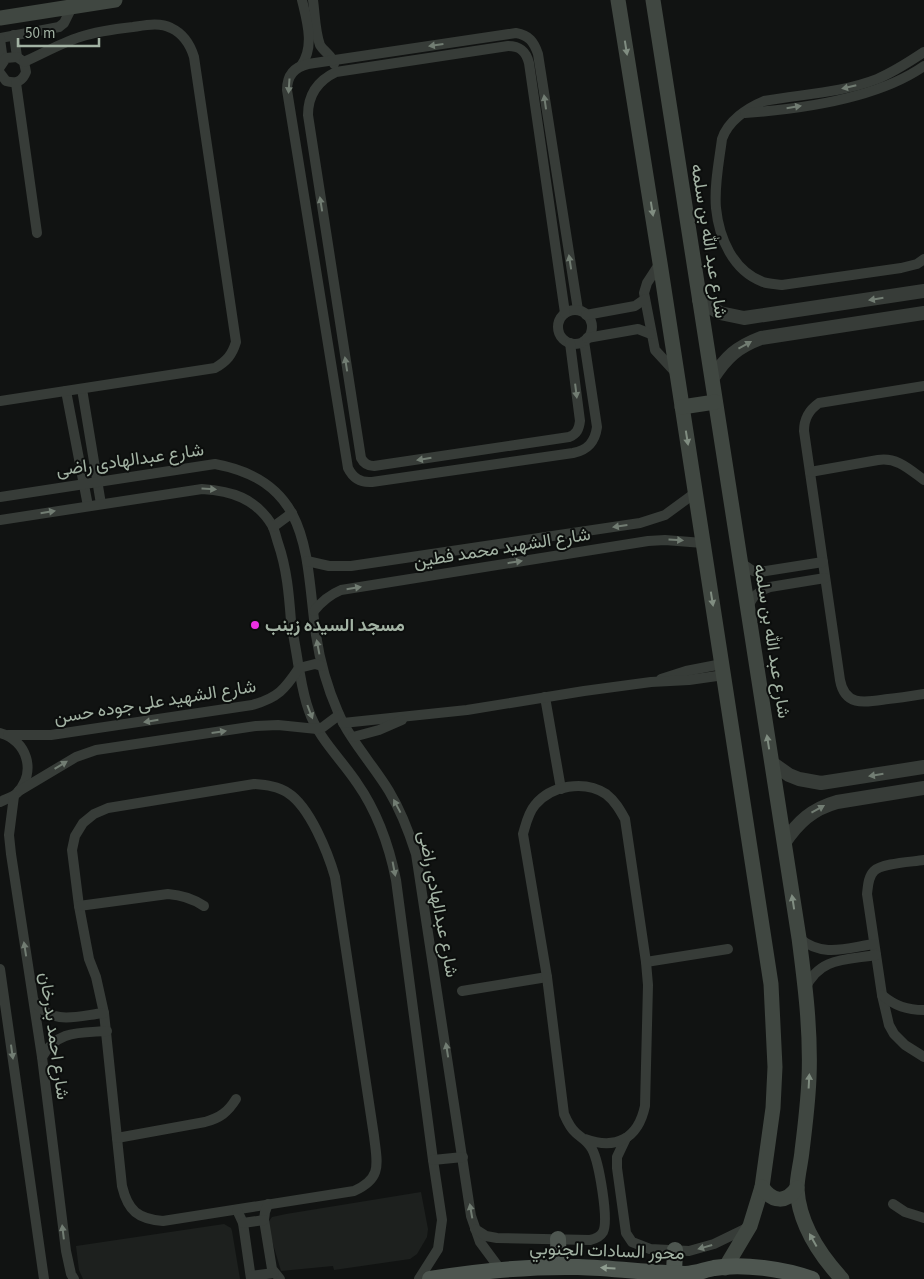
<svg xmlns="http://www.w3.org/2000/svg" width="924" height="1279" font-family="'Source Sans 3',Vazirmatn,sans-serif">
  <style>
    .built { fill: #1d201e }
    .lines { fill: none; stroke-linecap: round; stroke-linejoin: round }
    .minor { stroke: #373c38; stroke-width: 10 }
    .tertiary { stroke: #373c38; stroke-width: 14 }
    .secondary { stroke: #404741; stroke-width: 15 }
    .primary { stroke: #4e5650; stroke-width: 16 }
    .oneway { fill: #727d73 }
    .oneway2 { fill: #808d81 }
    .oneway3 { fill: #8e9c8f }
    .poi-dot { fill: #ec30e2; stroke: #0c0e0d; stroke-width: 2 }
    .labels { text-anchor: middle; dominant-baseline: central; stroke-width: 4; stroke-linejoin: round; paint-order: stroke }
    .street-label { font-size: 18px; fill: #a3b3a4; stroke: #0c0e0d }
    .poi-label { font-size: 18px; font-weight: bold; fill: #a3b3a4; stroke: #0c0e0d; text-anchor: start }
  </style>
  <rect width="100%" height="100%" fill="#111312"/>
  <!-- built -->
  <g class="built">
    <polygon points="421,1192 428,1229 427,1237 417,1254 410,1259 334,1270 333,1266 281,1271 267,1224 272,1217 286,1214"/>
    <polygon points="224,1224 231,1228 232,1231 240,1279 83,1279 79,1270 76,1246"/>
  </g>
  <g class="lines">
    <!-- minor -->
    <g class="minor">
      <path d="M313,0C315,14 315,32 320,45C324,52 333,56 334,64"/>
      <polyline points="14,35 17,57"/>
      <polyline points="0,38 59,27 64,23 72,7"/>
      <polyline points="0,39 3,61"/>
      <path d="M924,52C909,62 894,72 877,79C841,93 802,94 764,101C747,108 728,121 722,139C719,162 714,186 716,208C719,238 733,271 763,282C769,284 776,284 782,285L901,268L917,264L924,259"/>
      <path d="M301,66C315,47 307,21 302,0"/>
      <path d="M0,67L6,58L17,57L24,62L26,72C22,82 16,84 6,81L0,73"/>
      <polyline points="16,83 37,233"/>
      <path d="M745,113C801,109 877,99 924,66"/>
      <polyline points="660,263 647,283 644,293 655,350 677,374"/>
      <path d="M578,310L538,54C534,42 529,35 516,33L308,64C294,67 287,76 287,90L348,468C353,478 360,483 372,482L573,453C588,450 595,442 597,427L584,341"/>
      <circle cx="575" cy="327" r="17"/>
      <path d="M565,313L529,63C526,51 520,46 508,46L336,72C317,81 308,95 308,115L361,458C364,464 368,466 374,466L569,437C577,434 579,429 580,421L570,343"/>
      <polyline points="586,315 635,306 645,299"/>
      <polyline points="587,338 638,329 651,334"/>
      <path d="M924,386L819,403C809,410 804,418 804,431L840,680C845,708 867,702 888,699C900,698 912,696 924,694"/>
      <polyline points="82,389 101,504"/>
      <polyline points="66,391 88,506"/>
      <path d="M0,401L215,368C227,361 232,355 236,342L194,57C190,44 184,34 171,28C160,22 146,25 133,27C115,29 98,31 80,37C61,43 42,54 24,62"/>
      <path d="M810,472L878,460C897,457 909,469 924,480"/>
      <path d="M0,497L215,464C313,482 305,557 316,635C320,662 327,687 338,712C349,739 374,766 389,791C401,811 409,832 416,854L471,1216L480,1242L500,1269"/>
      <path d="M0,520L202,489C232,491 255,498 272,525C275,531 276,537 278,543C287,569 289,595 291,621C293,635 296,649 298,663C301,679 303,695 309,711C318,738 341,759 357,783C378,813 389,845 396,880L433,1160L442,1220L438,1249L419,1279"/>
      <polyline points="273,527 292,513"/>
      <polyline points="307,561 329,566 351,566 640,523 665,515 695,493"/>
      <polyline points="740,562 753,571 760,572 823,562"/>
      <path d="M748,609C751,597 758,591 770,587L825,578"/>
      <path d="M314,611C322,601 329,595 341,590L648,541L665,540L703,543"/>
      <polyline points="661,679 686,671 722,664"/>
      <polyline points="545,697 561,789"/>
      <polyline points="343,723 467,710 584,691 651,682 689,680 724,675"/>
      <path d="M0,733C27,740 37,772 17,793C13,797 6,799 0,802"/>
      <path d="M8,735H51L252,705C278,698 285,689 299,668L315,664L322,666"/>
      <polyline points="353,737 379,730 402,720"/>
      <path d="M254,784C265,785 278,786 288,793C310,807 328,853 335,877L374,1136C377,1163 383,1178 354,1191L163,1221C138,1219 128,1211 122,1186L104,1013L96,977L89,959L79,906L72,850L75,836L83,823L94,814L108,808Z"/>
      <polyline points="19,791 76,757 96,750 256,726 278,725 317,729 323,727 339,715"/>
      <polyline points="14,796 9,835 11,854 42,1057 66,1251 71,1274 74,1279"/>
      <path d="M924,860C912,862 882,863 874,871C868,877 868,886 867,894L882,995L889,1025L894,1034L905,1045L924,1057"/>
      <path d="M79,906L168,894C182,895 192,898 204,906"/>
      <path d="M799,938C823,958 846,948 874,944"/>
      <polyline points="646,962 728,949"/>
      <polyline points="0,969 44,1279"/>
      <path d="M805,989C819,957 846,960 876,955"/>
      <polyline points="462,991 547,977"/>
      <path d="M882,995C895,1006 907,1010 924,1010"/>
      <path d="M34,1001C54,1026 76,1016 104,1013"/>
      <path d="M42,1057C57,1030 79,1033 107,1031"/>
      <path d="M117,1138L205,1122C220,1118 228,1112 236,1099"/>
      <polyline points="626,1138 617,1157 617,1168 626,1233 632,1242 650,1249 689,1251 714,1244 747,1228"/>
      <polyline points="433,1160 463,1157"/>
      <polyline points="268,1204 265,1212 264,1220 272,1269 280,1279"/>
      <polyline points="893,1204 905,1212 924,1218"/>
      <polyline points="237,1210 243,1223 251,1279"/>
      <polyline points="243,1223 264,1220"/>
      <path d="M475,1229L486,1236L497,1238L590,1240C595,1239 600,1237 603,1232C609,1220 599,1162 592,1149C588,1141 583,1139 576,1133C570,1128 567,1121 564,1114L547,977L523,834C526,824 528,813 535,805C551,785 585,780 606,794C615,801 620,810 625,819L646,962L648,985L645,1106C638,1139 616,1150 585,1139"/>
      <polyline points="251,1276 274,1273"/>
    </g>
    <!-- tertiary -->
    <g class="tertiary">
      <polyline points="699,300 720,313 744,318 924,291"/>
      <path d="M712,379C726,357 737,347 761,338L924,313"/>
      <polyline points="772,763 789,775 799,779 821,783 924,767"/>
      <path d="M784,843C798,822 812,809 837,802L924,788"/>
    </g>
    <!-- secondary -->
    <g class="secondary">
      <polyline points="618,0 660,263 771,984 775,1067 773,1108 762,1187 750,1226 725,1268"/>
      <path d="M653,0L799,938C805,984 811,1031 809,1078C808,1103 805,1127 802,1151C801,1163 797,1176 797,1189C799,1224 819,1254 842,1279"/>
      <polyline points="0,18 115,0"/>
      <polyline points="682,407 715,402"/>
      <path d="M762,1187C773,1203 786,1203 797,1188"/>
    </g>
    <!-- primary -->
    <g class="primary">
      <polyline points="558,1239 559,1267"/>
      <polyline points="674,1273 675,1250"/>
      <path d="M430,1279C479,1271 528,1266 578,1267C614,1268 649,1273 685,1274C695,1274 704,1270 714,1268C743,1263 784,1269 812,1279"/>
    </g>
  </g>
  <!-- one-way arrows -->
  <defs><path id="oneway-solid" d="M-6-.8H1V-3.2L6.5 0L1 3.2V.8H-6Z" transform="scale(1.25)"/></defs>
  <g class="oneway">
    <use href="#oneway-solid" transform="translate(436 45) rotate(172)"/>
    <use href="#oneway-solid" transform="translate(289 86) rotate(94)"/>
    <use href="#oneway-solid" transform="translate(849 87) rotate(167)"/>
    <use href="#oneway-solid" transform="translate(545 102) rotate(-98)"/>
    <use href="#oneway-solid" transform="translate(794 107) rotate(-9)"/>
    <use href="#oneway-solid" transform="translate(321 204) rotate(-99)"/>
    <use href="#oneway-solid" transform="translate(570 262) rotate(-99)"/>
    <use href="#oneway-solid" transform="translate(876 299) rotate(171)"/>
    <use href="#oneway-solid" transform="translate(745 345) rotate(-29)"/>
    <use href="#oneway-solid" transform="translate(346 364) rotate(-99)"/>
    <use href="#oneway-solid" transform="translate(576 391) rotate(83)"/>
    <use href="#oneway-solid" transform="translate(424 459) rotate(171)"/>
    <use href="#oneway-solid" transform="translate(209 489) rotate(3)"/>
    <use href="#oneway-solid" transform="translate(48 512) rotate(-9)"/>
    <use href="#oneway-solid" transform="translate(620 526) rotate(172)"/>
    <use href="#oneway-solid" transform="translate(676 540) rotate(4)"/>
    <use href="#oneway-solid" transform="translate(515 562) rotate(-9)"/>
    <use href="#oneway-solid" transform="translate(354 588) rotate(-9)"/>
    <use href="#oneway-solid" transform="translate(318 647) rotate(-101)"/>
    <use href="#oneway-solid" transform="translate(310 712) rotate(69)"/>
    <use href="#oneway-solid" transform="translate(151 721) rotate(171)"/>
    <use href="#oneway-solid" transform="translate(219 732) rotate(-8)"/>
    <use href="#oneway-solid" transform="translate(61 765) rotate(-31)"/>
    <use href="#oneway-solid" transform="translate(876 775) rotate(171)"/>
    <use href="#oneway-solid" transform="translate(397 806) rotate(-118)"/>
    <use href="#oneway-solid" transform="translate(818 809) rotate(-29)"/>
    <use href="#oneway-solid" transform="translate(394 869) rotate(79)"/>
    <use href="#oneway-solid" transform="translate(25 949) rotate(-99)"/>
    <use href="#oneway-solid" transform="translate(447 1050) rotate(-99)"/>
    <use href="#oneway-solid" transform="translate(12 1052) rotate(82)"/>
    <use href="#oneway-solid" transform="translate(471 1211) rotate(-100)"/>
    <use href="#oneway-solid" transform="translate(63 1232) rotate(-97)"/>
    <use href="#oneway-solid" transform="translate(705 1247) rotate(164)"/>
  </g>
  <g class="oneway2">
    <use href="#oneway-solid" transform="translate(626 48) rotate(81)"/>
    <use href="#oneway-solid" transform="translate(652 209) rotate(81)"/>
    <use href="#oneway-solid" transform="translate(687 438) rotate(81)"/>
    <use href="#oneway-solid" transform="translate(712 599) rotate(81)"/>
    <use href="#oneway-solid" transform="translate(768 742) rotate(-99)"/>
    <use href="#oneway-solid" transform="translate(793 902) rotate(-99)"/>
    <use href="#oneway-solid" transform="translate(809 1081) rotate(-87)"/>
    <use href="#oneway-solid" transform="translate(813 1240) rotate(-119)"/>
  </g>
  <use class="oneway3" href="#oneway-solid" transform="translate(608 1268) rotate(-176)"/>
  <!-- markers -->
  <circle class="poi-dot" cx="255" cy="625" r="5"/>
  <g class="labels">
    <!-- street labels -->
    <g class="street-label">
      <text transform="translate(709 241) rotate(81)">شارع عبد الله بن سلمه</text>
      <text transform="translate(130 460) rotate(-8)">شارع عبدالهادى راضى</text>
      <text transform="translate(502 548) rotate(-9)">شارع الشهيد محمد فطين</text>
      <text transform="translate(772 641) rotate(81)">شارع عبد الله بن سلمه</text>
      <text transform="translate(155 702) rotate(-9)">شارع الشهيد على جوده حسن</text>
      <text transform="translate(438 904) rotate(79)">شارع عبدالهادى راضى</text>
      <text transform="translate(54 1036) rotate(82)">شارع احمد بدرخان</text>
      <text transform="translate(607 1251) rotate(2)">محور السادات الجنوبي</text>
    </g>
    <!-- poi labels -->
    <g class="poi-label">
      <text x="265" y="625">مسجد السيده زينب</text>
    </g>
  </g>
  <!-- scale -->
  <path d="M18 38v8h81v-8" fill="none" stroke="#a3b3a4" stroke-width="2.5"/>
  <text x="25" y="38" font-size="15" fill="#a3b3a4" stroke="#0c0e0d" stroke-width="4" paint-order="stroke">50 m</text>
</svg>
